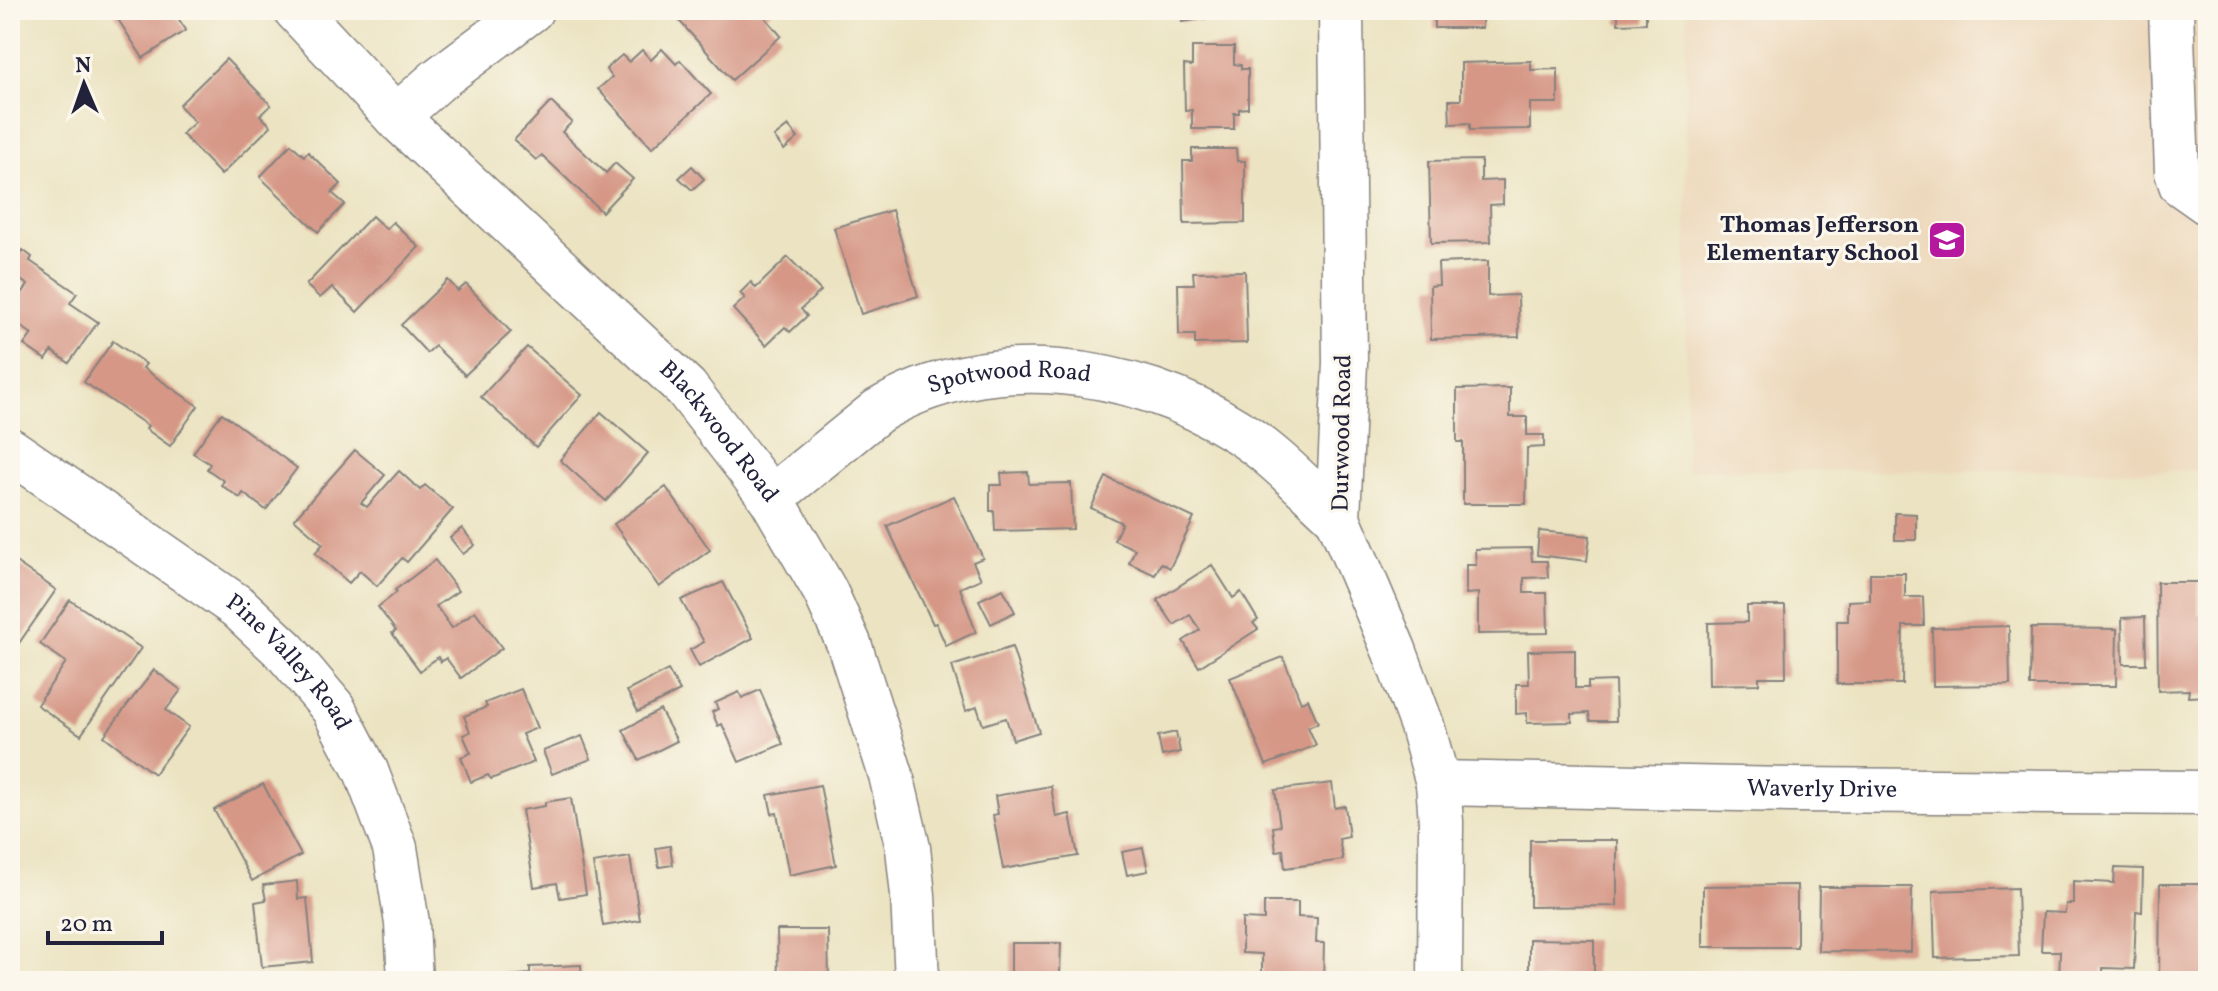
<svg xmlns="http://www.w3.org/2000/svg" width="2218" height="991" font-family="Vollkorn,serif">
  <style>
    .built { fill: #ecd7ba }
    .building { fill: #d69786 }
    .lines { fill: none; stroke-linecap: round; stroke-linejoin: round }
    .minor-casing { stroke: #86827e; stroke-width: 47 }
    .minor { stroke: #fff; stroke-width: 44 }
    .labels { text-anchor: middle; dominant-baseline: central; stroke-width: 6; stroke-linejoin: round; paint-order: stroke }
    .poi-label { font-size: 24px; font-weight: bold; fill: #22223b; stroke: #fbf7ec; text-anchor: end }
    .street-label { font-size: 24px; fill: #22223b; stroke: #fbf7ec }
  </style>
  <rect width="100%" height="100%" fill="#fbf7ec"/>
  <filter id="ink" filterUnits="userSpaceOnUse"><feTurbulence type="fractalNoise" baseFrequency=".0125" numOctaves="2"/><feDisplacementMap in="SourceGraphic" scale="16" xChannelSelector="R" yChannelSelector="G"/><feConvolveMatrix kernelMatrix="1 2 1 2 8 2 1 2 1" color-interpolation-filters="sRGB"/></filter>
  <filter id="wash" filterUnits="userSpaceOnUse"><feTurbulence type="fractalNoise" baseFrequency=".006" numOctaves="4" result="noise"/><feDisplacementMap in="SourceGraphic" scale="32" xChannelSelector="R" yChannelSelector="G"/><feGaussianBlur stdDeviation="1.8" result="paint"/><feColorMatrix in="noise" values="0 0 0 0 0 0 0 0 0 0 0 0 0 0 0 0 0 1.4 0 .05"/><feComposite in="paint" operator="in"/></filter>
  <g filter="url(#wash)">
    <rect width="100%" height="100%" fill="#ebe3c1"/>
    <!-- built -->
    <polygon class="built" points="1686,10 2208,10 2208,471 1686,470"/>
    <g id="blocks">
      <!-- building -->
      <g class="building">
        <polygon points="112,10 184,10 176,15 186,30 143,58"/>
        <polygon points="682,10 773,10 765,17 781,36 732,80 675,16"/>
        <polygon points="1180,10 1227,10 1227,15 1182,22"/>
        <rect x="1434" y="10" width="48" height="18"/>
        <polygon points="1618,10 1646,10 1646,23 1618,24"/>
        <polygon points="1192,47 1234,47 1234,64 1241,65 1241,69 1248,69 1248,108 1239,109 1239,113 1234,113 1234,129 1192,129 1192,110 1185,111 1184,65 1192,66"/>
        <polygon points="662,49 676,64 680,60 711,94 652,148 598,89 612,77 606,69 622,55 629,62 642,50 651,60"/>
        <polygon points="226,59 271,105 260,115 271,126 221,175 182,134 195,122 179,105"/>
        <polygon points="1531,61 1531,70 1558,69 1558,103 1530,103 1530,129 1470,130 1470,123 1450,124 1449,100 1461,100 1461,63"/>
        <polygon points="551,102 572,122 562,132 606,173 615,163 633,179 602,212 542,155 536,160 514,140"/>
        <polygon points="788,126 798,138 784,150 774,137"/>
        <polygon points="291,144 304,156 308,152 341,184 332,193 345,204 318,232 260,177"/>
        <polygon points="1192,149 1236,149 1237,161 1245,161 1245,223 1184,224 1183,161 1192,161"/>
        <polygon points="1481,160 1481,181 1503,180 1503,204 1490,205 1491,242 1431,243 1429,161"/>
        <polygon points="692,166 704,179 692,190 679,178"/>
        <polygon points="892,210 918,296 861,314 834,228"/>
        <polygon points="372,216 386,229 393,222 419,247 357,312 332,287 320,298 306,285"/>
        <polygon points="23,250 32,257 30,261 77,293 70,303 98,322 69,363 52,351 46,360 24,345 32,334 10,319 10,283 23,292 28,285 10,273"/>
        <polygon points="788,257 821,291 801,309 807,316 790,332 785,327 766,345 733,309 745,298 740,293 751,282 756,288"/>
        <polygon points="1488,261 1488,296 1518,295 1519,337 1431,339 1430,286 1439,285 1438,263"/>
        <polygon points="1245,271 1247,343 1195,344 1195,335 1179,335 1178,284 1194,284 1193,272"/>
        <polygon points="448,280 458,291 466,284 511,332 465,375 435,346 427,353 401,325"/>
        <polygon points="113,341 146,364 143,368 198,406 170,446 146,429 148,426 84,382"/>
        <polygon points="527,347 582,395 536,447 481,397"/>
        <polygon points="1510,388 1510,417 1527,417 1527,435 1544,435 1544,447 1527,448 1526,504 1463,504 1463,442 1457,442 1457,389"/>
        <polygon points="601,412 648,453 606,501 560,460"/>
        <polygon points="222,413 297,468 266,510 243,493 240,498 221,485 224,481 207,469 210,464 193,453"/>
        <polygon points="355,450 385,475 361,503 367,507 399,471 420,490 425,485 453,509 407,562 402,558 377,586 360,571 349,583 315,553 323,544 294,519"/>
        <polygon points="1028,472 1029,484 1071,483 1073,529 995,531 994,511 990,511 990,485 1002,485 1001,473"/>
        <polygon points="1106,477 1194,518 1170,568 1161,563 1155,575 1129,563 1135,549 1114,540 1122,523 1091,508"/>
        <polygon points="666,487 710,550 659,587 614,524"/>
        <polygon points="954,496 983,558 973,562 981,579 960,588 976,632 946,646 936,623 933,624 887,526"/>
        <polygon points="1895,513 1916,514 1916,540 1895,540"/>
        <polygon points="462,528 475,545 463,554 450,538"/>
        <polygon points="1539,531 1590,536 1587,561 1537,555"/>
        <polygon points="1531,548 1532,561 1547,561 1548,577 1524,578 1524,593 1547,593 1548,633 1478,634 1478,593 1466,594 1466,565 1476,565 1475,549"/>
        <polygon points="10,558 56,590 19,643 10,637"/>
        <polygon points="435,560 458,591 436,606 452,628 475,611 502,648 461,678 446,658 441,662 438,657 420,671 392,633 396,631 378,607 397,592 395,590"/>
        <polygon points="1212,565 1233,598 1241,592 1258,620 1253,623 1258,629 1199,667 1183,641 1200,630 1190,615 1174,625 1157,600"/>
        <polygon points="1870,573 1905,573 1905,597 1923,597 1924,626 1903,626 1902,684 1837,684 1837,621 1848,621 1848,601 1870,600"/>
        <polygon points="723,582 753,638 699,667 690,650 704,642 681,600"/>
        <polygon points="2157,582 2198,582 2199,614 2208,614 2208,696 2188,697 2189,690 2158,691"/>
        <polygon points="1003,589 1015,612 991,624 979,600"/>
        <polygon points="70,600 141,648 81,735 37,705 66,662 40,644"/>
        <polygon points="1747,606 1785,606 1786,677 1759,677 1759,684 1709,685 1708,623 1747,622"/>
        <polygon points="2145,617 2146,664 2123,664 2122,618"/>
        <polygon points="2009,626 2010,685 1933,686 1932,628"/>
        <polygon points="2031,628 2117,629 2116,686 2030,686"/>
        <polygon points="1012,647 1039,732 1013,740 1006,718 983,725 977,707 966,711 952,666"/>
        <polygon points="1575,650 1575,688 1588,688 1588,682 1615,681 1616,721 1590,721 1589,713 1572,714 1572,722 1527,723 1527,713 1516,714 1516,684 1529,684 1528,651"/>
        <polygon points="1283,657 1301,702 1308,699 1318,723 1308,727 1316,745 1266,765 1230,678"/>
        <polygon points="154,670 181,690 166,710 189,727 154,774 104,736"/>
        <polygon points="668,670 680,691 638,712 627,691"/>
        <polygon points="521,689 537,728 522,734 534,762 491,779 488,775 471,782 461,757 471,753 463,735 470,732 464,716 487,707 485,703"/>
        <polygon points="760,690 783,744 739,762 722,724 718,726 712,712 718,709 715,703 739,692 742,698"/>
        <polygon points="660,710 677,741 639,760 623,730"/>
        <polygon points="1176,732 1180,752 1162,756 1158,736"/>
        <polygon points="582,736 591,759 552,774 543,751"/>
        <polygon points="1332,783 1335,808 1345,806 1349,837 1339,839 1343,860 1285,868 1283,850 1276,851 1273,827 1280,826 1275,790"/>
        <polygon points="263,784 301,855 252,881 214,810"/>
        <polygon points="820,785 836,865 789,875 777,813 772,814 768,795"/>
        <polygon points="1051,786 1056,817 1070,814 1078,856 1003,869 993,815 998,814 995,796"/>
        <polygon points="571,798 586,894 560,898 557,883 534,887 522,810 545,806 545,802"/>
        <polygon points="1530,840 1617,840 1617,906 1530,907"/>
        <polygon points="670,846 673,865 659,867 656,848"/>
        <polygon points="1143,848 1148,871 1127,875 1122,852"/>
        <polygon points="630,857 640,920 603,926 593,863"/>
        <polygon points="2115,868 2143,869 2142,912 2136,911 2134,969 2103,968 2103,981 2059,981 2060,951 2041,951 2043,912 2065,913 2066,904 2073,904 2073,881 2114,883"/>
        <polygon points="297,881 298,899 307,898 313,962 262,967 255,902 266,900 263,885"/>
        <polygon points="2160,884 2208,884 2207,981 2159,981"/>
        <polygon points="1797,885 1797,947 1703,947 1703,886"/>
        <polygon points="1819,887 1912,887 1911,952 1818,951"/>
        <polygon points="2017,888 2019,956 1935,958 1933,891"/>
        <polygon points="1264,902 1298,902 1298,917 1317,918 1316,943 1324,943 1323,981 1262,981 1262,954 1242,953 1242,919 1264,920"/>
        <polygon points="777,930 828,930 829,981 778,981"/>
        <polygon points="1529,939 1594,940 1594,975 1598,975 1599,981 1529,980"/>
        <polygon points="1011,943 1061,943 1060,974 1074,974 1074,981 1011,981"/>
        <polygon points="581,965 582,981 508,981 508,976 530,974 530,967"/>
      </g>
    </g>
  </g>
  <g filter="url(#ink)">
    <use href="#blocks" fill-opacity="0" stroke="#86827e" stroke-width="2"/>
    <g class="lines">
      <!-- minor casing -->
      <g class="minor-casing">
        <g id="minor">
          <path id="s1" d="M296,10L396,117L686,388L771,498L825,591L849,644L891,775L908,848L913,895L917,981"/>
          <polyline points="1341,10 1345,363 1338,518 1394,650 1422,726 1438,783 1441,822 1440,981"/>
          <polyline points="2171,10 2177,172 2181,184 2208,203"/>
          <polyline points="396,117 439,79 531,10"/>
          <path id="s2" d="M10,450L238,607L285,651L333,708L366,771L395,848L407,923L410,981"/>
          <path id="s3" d="M771,498L878,411C986,346 1133,365 1237,431C1274,454 1305,488 1338,518"/>
          <path id="s4" d="M1438,783L1790,790L2208,793"/>
        </g>
      </g>
      <!-- minor -->
      <use href="#minor" class="minor"/>
    </g>
  </g>
  <!-- icons -->
  <defs>
    <g id="school-square" transform="scale(2)"><rect x="-9" y="-9" width="18" height="18" rx="4" fill="#b5179e" stroke="#fbf7ec"/><path d="M0-5L7-2L0 1L-7-2ZM-4 1L0 2.5L4 1V4Q0 6-4 4Z" fill="#fff"/></g>
  </defs>
  <g fill-rule="evenodd">
    <use href="#school-square" x="1947" y="240"/>
  </g>
  <g class="labels">
    <!-- poi labels -->
    <g class="poi-label">
      <text x="1919" y="226">Thomas Jefferson<tspan x="1919" dy="28">Elementary School</tspan></text>
    </g>
    <!-- street labels -->
    <g class="street-label">
      <text stroke="none"><textPath href="#s3" startOffset="276">Spotwood Road</textPath></text>
      <text stroke="none"><textPath href="#s1" startOffset="598">Blackwood Road</textPath></text>
      <text transform="translate(1343 433) rotate(-89)">Durwood Road</text>
      <text stroke="none"><textPath href="#s2" startOffset="352">Pine Valley Road</textPath></text>
      <text stroke="none"><textPath href="#s4" startOffset="384">Waverly Drive</textPath></text>
    </g>
  </g>
  <!-- margin -->
  <rect width="2218" height="991" fill="none" stroke="#fbf7ec" stroke-width="40"/>
  <!-- north arrow -->
  <g transform="translate(84 84) rotate(358)" stroke="#fbf7ec" stroke-width="6" paint-order="stroke">
  <path d="M0-6L14 30L0 20L-14 30Z" fill="#22223b"/>
  <text y="-12" font-size="22" font-weight="bold" text-anchor="middle" fill="#22223b">N</text>
  </g>
  <!-- scale -->
  <path d="M48 931v12h114v-12" fill="none" stroke="#22223b" stroke-width="4"/>
  <text x="60" y="931" font-size="24" fill="#22223b" stroke="#fbf7ec" stroke-width="6" paint-order="stroke">20 m</text>
</svg>
